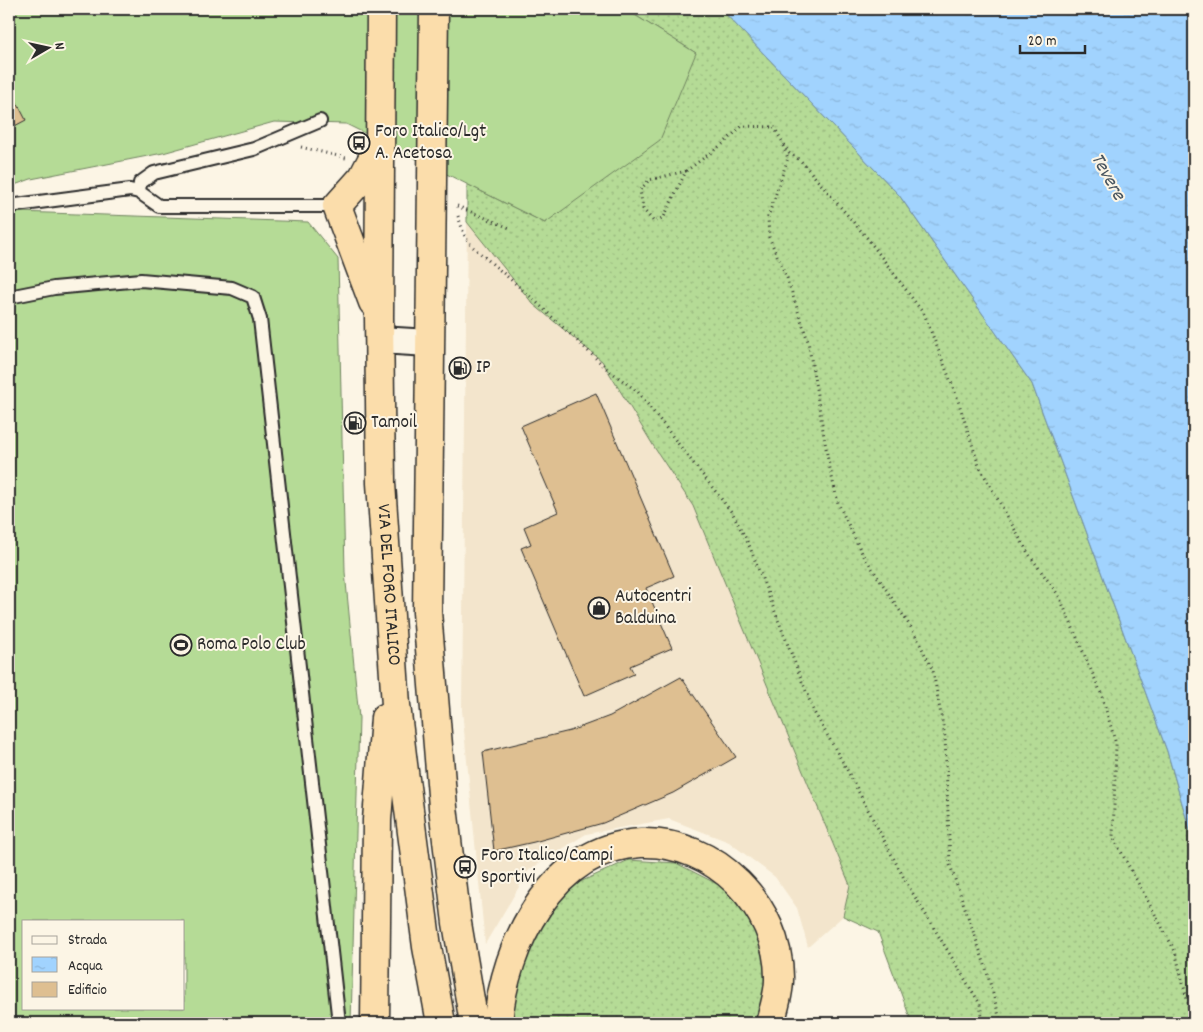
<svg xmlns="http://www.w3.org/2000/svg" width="1203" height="1032" font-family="Dekko,sans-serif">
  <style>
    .built { fill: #f3e5cc }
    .grass { fill: url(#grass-dots); stroke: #708360 }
    .garden { fill: #b5db96; stroke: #708360; fill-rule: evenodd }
    .water { fill: url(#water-ripples); stroke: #7290aa }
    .building { fill: #debf91; stroke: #2b2b2b }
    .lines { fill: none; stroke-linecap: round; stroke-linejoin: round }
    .service-casing { stroke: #2b2b2b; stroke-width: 16 }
    .minor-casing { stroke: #2b2b2b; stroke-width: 30 }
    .trunk-casing { stroke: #2b2b2b; stroke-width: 31 }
    .path { stroke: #2b2b2b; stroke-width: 3; stroke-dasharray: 1 4; stroke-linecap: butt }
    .service { stroke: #fcf5e5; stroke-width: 12 }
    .minor { stroke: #fcf5e5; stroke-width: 26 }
    .trunk { stroke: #fbddab; stroke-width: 28 }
    .labels { text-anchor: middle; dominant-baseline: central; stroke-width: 4; stroke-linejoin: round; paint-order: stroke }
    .poi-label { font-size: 19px; fill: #2b2b2b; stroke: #fcf5e5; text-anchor: start }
    .street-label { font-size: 19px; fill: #2b2b2b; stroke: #fcf5e5 }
    .water-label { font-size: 20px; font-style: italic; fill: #485560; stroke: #fcf5e5 }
  </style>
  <defs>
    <pattern id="grass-dots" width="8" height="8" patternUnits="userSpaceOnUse" patternTransform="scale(1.25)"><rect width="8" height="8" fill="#b5db96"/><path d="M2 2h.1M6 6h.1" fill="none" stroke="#9cbc81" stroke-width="1.8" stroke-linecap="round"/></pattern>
    <pattern id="water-ripples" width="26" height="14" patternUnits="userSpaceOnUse" patternTransform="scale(1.25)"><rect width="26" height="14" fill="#a1d3fe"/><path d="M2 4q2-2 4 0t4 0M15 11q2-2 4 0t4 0" fill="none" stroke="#8bb5da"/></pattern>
  </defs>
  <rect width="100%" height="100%" fill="#fcf5e5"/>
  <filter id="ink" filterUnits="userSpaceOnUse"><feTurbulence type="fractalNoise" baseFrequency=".02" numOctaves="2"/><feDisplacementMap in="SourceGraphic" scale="10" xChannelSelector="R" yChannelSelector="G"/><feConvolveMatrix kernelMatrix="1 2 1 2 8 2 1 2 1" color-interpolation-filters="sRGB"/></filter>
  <g filter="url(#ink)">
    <!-- built -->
    <polygon class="built" points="467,222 602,361 656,450 693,506 850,885 843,916 808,947 797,908 775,877 729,842 669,819 586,834 529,870 485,944 462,710"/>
    <!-- grass -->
    <g class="grass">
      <polygon points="625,9 721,9 899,195 1032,384 1167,751 1194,845 1194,1023 912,1023 878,932 843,916 850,885 693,506 656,450 602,361 533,304 467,222 467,184 545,223 696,53"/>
      <polygon points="629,860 676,863 719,885 735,896 750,912 769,968 761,1023 508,1023 534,927 571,886"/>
    </g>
    <!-- garden -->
    <g class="garden">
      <polygon points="9,9 625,9 696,53 660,140 545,223 346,124 274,122 163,153 31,179 9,187"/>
      <path d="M19,212L308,222L338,259L345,572L359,718L351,1023H9V217ZM24,921H184V1008H24Z"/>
    </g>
    <!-- water -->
    <polygon class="water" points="721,9 1184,9 1194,20 1194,845 1167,751 1032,384 899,195"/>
    <!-- building -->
    <g class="building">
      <polygon points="9,87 26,120 9,129"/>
      <polygon points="596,393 674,576 646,588 672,648 630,666 634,674 584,696 521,548 531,544 524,527 558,512 521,426"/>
      <polygon points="681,677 736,757 673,793 603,823 534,842 494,851 483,752 570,731 610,716"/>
    </g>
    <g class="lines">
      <!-- service casing -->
      <g class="service-casing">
        <g id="service">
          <polyline points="320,121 254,149 154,173 140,183 139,192 159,206 337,206"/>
          <polyline points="9,206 130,190 139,192"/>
          <polyline points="9,297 54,288 141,280 232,288 253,297 260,319 339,1023"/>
        </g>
      </g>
      <!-- minor casing -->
      <g class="minor-casing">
        <polyline id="minor" points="380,340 429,343"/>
      </g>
      <!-- trunk casing -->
      <g class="trunk-casing">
        <g id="trunk">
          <path id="s1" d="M381,9L379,317L381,483L396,705L403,764L427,947L441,1023"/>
          <polyline points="434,9 427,612 443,807 457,923 474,1023"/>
          <polyline points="373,302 337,206 363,177 378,148"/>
          <polyline points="375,1023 377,820 385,718"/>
          <path d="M498,1023C504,946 552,847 641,843C714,840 780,906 779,979C779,994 774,1009 770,1023"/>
        </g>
      </g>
      <!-- path -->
      <g class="path">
        <polyline points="774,127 789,153 801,161 868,239 924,314 957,397 979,466 1028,553 1059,596 1101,693 1116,744 1113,837 1175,951 1193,1023"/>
        <polyline points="783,146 788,158 768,217 769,237 787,278 808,341 828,460 838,503 862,553 914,632 933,671 945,737 950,865 985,965 1001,1023"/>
        <polyline points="301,147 346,158"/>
        <polyline points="686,171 649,180 640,190 643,209 654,222 664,217 686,171 724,143 742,126 774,127"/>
        <polyline points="457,206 512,229"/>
        <polyline points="458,216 465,237 473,247 532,298 606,368 638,392 733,514 749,545 814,712 845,766 906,882 980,1004 983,1023"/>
        <polyline points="995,1023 1000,1020"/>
      </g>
      <!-- service -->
      <use href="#service" class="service"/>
      <!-- minor -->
      <use href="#minor" class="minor"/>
      <!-- trunk -->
      <use href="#trunk" class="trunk"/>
    </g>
  </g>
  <!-- icons -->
  <defs>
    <g id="bus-ring" transform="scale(1.125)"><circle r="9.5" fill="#fcf5e5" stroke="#2b2b2b" stroke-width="1.5"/><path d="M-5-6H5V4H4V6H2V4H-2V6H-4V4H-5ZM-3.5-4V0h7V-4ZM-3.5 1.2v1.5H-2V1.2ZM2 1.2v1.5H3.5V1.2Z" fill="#2b2b2b"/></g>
    <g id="fuel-ring" transform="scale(1.125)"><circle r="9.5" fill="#fcf5e5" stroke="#2b2b2b" stroke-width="1.5"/><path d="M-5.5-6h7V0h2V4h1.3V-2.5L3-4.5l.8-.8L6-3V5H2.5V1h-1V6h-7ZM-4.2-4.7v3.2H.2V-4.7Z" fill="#2b2b2b"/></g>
    <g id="shop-ring" transform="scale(1.125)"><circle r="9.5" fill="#fcf5e5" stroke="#2b2b2b" stroke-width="1.5"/><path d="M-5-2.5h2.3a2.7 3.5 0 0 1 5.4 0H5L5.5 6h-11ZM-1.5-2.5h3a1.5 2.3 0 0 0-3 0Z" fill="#2b2b2b"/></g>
    <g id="stadium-ring" transform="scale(1.125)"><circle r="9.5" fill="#fcf5e5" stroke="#2b2b2b" stroke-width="1.5"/><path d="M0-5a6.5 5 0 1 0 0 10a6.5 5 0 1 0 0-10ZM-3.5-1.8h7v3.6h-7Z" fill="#2b2b2b"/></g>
  </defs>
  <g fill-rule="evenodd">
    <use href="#bus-ring" x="359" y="143"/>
    <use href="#fuel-ring" x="460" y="368"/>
    <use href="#fuel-ring" x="355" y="423"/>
    <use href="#shop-ring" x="599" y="608"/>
    <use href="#stadium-ring" x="181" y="645"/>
    <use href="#bus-ring" x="465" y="867"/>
  </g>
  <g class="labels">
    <!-- poi labels -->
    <g class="poi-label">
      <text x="375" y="132">Foro Italico/Lgt<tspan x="375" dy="22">A. Acetosa</tspan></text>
      <text x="476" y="368">IP</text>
      <text x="371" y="423">Tamoil</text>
      <text x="615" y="597">Autocentri<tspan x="615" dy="22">Balduina</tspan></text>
      <text x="197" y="645">Roma Polo Club</text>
      <text x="481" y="856">Foro Italico/Campi<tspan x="481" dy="22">Sportivi</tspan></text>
    </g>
    <!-- street labels -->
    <g class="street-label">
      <text stroke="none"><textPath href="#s1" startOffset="576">VIA DEL FORO ITALICO</textPath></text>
    </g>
    <!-- water labels -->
    <g class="water-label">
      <text transform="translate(1107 177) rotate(61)">Tevere</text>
    </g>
  </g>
  <!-- margin -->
  <rect width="1203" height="1032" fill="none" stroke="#fcf5e5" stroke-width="30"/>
  <rect x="15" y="15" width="1173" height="1002" fill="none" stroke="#2b2b2b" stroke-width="2" filter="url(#ink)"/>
  <!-- legend -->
  <rect x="22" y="920" width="162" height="90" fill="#fcf5e5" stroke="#a8a49b"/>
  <rect x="32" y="936" width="25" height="8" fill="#fcf5e5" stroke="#a8a49b"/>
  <text x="68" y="944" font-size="15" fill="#2b2b2b">Strada</text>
  <rect x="32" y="957" width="25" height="15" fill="url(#water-ripples)" stroke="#a8a49b"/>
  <text x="68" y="970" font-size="15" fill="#2b2b2b">Acqua</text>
  <rect x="32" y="982" width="25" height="15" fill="#debf91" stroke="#a8a49b"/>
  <text x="68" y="994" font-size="15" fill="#2b2b2b">Edificio</text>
  <!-- north arrow -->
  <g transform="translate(48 48) rotate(81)" stroke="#fcf5e5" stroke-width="4" paint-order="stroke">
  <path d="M0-4L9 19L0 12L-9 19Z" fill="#2b2b2b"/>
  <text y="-8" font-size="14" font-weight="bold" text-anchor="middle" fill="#2b2b2b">N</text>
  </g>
  <!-- scale -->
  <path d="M1020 45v8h65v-8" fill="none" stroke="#2b2b2b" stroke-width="2.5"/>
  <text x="1028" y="45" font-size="15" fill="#2b2b2b" stroke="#fcf5e5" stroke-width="4" paint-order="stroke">20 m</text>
</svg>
